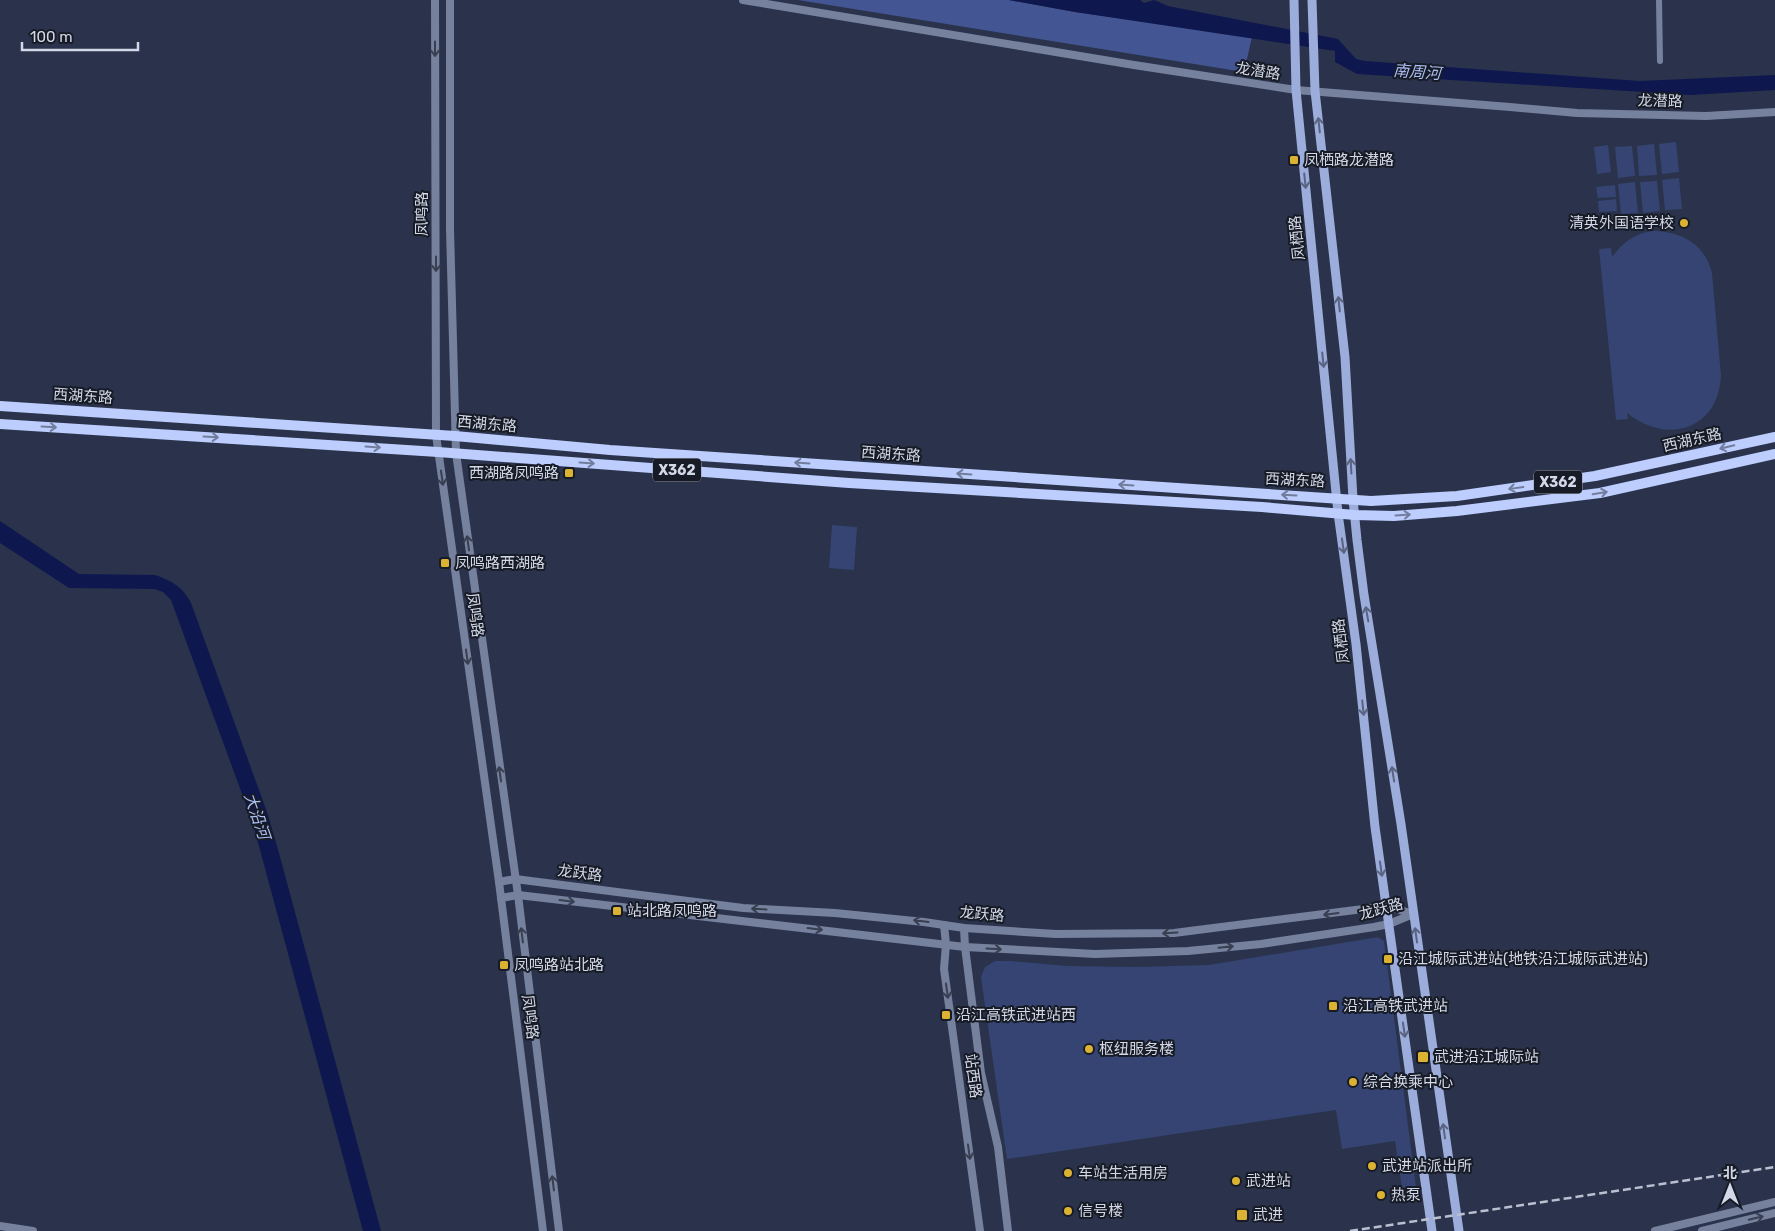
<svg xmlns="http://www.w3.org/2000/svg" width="1775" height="1231" font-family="Rubik,'Noto Sans SC',sans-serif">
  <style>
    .green { fill: #354472 }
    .forest { fill: #435693 }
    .water { fill: #0e184f }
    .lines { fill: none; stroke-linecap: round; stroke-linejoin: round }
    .minor { stroke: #76819e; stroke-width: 6 }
    .tertiary { stroke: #76819e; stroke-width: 8 }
    .secondary { stroke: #9cacdb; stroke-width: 9 }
    .primary { stroke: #bdcefe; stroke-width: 10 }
    .rail { stroke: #bac0d0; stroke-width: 2.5; stroke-dasharray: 8 4; stroke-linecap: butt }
    .oneway { stroke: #383f50 }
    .oneway2 { stroke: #5a6480 }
    .oneway3 { stroke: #727d9d }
    .poi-dot { fill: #dcb233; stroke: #171b26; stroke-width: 2 }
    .labels { text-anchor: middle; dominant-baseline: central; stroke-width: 4; stroke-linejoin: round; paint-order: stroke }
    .shield { fill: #171b26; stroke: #9a9fad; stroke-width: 1 }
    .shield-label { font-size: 14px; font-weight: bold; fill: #d2d8e7 }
    .street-label { font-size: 15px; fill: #d2d8e7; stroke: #171b26 }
    .poi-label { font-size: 15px; fill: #d2d8e7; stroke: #171b26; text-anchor: start }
    .water-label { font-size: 16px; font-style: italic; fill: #aabef3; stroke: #171b26 }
  </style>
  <rect width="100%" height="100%" fill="#2a334b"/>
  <!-- green -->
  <g class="green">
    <polygon points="1676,142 1679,172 1662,174 1659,144"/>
    <polygon points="1654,144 1657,175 1639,176 1637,146"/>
    <polygon points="1608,145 1611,172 1597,174 1594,147"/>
    <polygon points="1632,146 1635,176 1618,178 1615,147"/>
    <polygon points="1679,178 1682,209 1665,210 1662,180"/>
    <polygon points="1657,181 1660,211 1643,213 1640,182"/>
    <polygon points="1635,182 1638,213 1621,214 1618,184"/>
    <polygon points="1615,185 1616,197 1598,198 1596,187"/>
    <polygon points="1616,199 1617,211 1599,212 1598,201"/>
    <path d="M1652,231C1681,231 1705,244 1712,273L1721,376C1718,430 1667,445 1627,413L1628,419L1616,420L1599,249L1611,248L1612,257C1623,242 1634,234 1652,231Z"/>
    <polygon points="832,525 857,527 854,570 829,568"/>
    <polygon points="1378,937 1384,941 1416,1187 1402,1188 1395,1141 1342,1149 1336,1110 1007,1159 981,977 985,967 995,961 1009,961 1068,966 1135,967 1209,965"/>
  </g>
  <!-- forest -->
  <polygon class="forest" points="798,0 1009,0 1075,12 1252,37 1244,72"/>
  <!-- water -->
  <g class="water">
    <polygon points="1009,0 1140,0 1144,3 1154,0 1168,6 1338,39 1356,59 1365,61 1640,81 1775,75 1775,90 1691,95 1357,74 1335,62 1335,51 1075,12"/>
    <path d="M0,521L79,574L155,575C171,580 184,588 191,603L267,812L279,853L381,1231H363L253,824L171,600L163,592L154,589L69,588L0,543Z"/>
  </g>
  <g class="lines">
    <!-- minor -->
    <polyline class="minor" points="1659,0 1660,61"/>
    <!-- tertiary -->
    <g class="tertiary">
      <polyline points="435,0 436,435 499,882 543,1231"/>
      <polyline points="450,0 450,229 456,453 518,895 559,1231"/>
      <polyline points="743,0 1134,65 1296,90 1510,107 1577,113 1706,116 1775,112"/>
      <polyline points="499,882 515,879 743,908 835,913 924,922 964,928 1056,934 1174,933 1387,906 1413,914"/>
      <polyline points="501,898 518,895 965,947 1095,954 1188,951 1261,944 1374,927 1389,924 1413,914"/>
      <polyline points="944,925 946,944 944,969 980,1231"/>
      <polyline points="964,928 965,947 981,1073 998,1147 1008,1231"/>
      <polyline points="0,1226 33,1231"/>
      <polyline points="1655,1231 1775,1202"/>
      <polyline points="1702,1231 1775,1213"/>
    </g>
    <!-- secondary -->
    <g class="secondary">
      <polyline points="1294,0 1296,90 1338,513 1356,644 1375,827 1432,1231"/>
      <polyline points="1312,0 1315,91 1345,357 1353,499 1357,540 1364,595 1401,824 1459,1231"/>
    </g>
    <!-- primary -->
    <g class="primary">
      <polyline points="0,406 455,436 610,450 1371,501 1457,496 1595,476 1775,437"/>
      <polyline points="0,424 438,452 849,483 1262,507 1355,515 1394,516 1457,511 1600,493 1775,454"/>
    </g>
    <!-- rail -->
    <polyline class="rail" points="1350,1231 1775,1167"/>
  </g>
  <!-- one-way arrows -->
  <defs><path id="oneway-shaft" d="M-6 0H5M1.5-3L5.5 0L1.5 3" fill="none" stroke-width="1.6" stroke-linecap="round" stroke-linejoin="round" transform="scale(1.25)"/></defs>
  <g class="oneway">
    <use href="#oneway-shaft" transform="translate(435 49) rotate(90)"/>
    <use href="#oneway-shaft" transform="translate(436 264) rotate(90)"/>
    <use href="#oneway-shaft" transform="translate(442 478) rotate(82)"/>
    <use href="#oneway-shaft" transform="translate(468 543) rotate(-98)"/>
    <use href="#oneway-shaft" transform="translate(467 657) rotate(82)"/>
    <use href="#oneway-shaft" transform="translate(500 774) rotate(-98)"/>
    <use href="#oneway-shaft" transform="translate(567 901) rotate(7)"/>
    <use href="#oneway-shaft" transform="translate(759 909) rotate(-177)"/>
    <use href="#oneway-shaft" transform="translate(1331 914) rotate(173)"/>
    <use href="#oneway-shaft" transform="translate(921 921) rotate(-173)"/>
    <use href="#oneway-shaft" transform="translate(815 929) rotate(7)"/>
    <use href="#oneway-shaft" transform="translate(1170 933) rotate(177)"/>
    <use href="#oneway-shaft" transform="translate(522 935) rotate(-97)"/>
    <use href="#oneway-shaft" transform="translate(1226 947) rotate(-6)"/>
    <use href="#oneway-shaft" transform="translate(994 949) rotate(3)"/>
    <use href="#oneway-shaft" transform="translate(947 991) rotate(82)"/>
    <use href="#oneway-shaft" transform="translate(969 1152) rotate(82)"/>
    <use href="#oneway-shaft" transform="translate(553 1183) rotate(-97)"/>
    <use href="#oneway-shaft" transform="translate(1756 1218) rotate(-14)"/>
  </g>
  <g class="oneway2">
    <use href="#oneway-shaft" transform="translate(1319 125) rotate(-96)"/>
    <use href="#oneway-shaft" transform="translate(1305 181) rotate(84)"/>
    <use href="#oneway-shaft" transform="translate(1339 304) rotate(-96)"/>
    <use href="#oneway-shaft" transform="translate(1323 360) rotate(84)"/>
    <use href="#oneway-shaft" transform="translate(1351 466) rotate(-93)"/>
    <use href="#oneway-shaft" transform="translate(1343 546) rotate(82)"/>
    <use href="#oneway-shaft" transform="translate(1367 614) rotate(-100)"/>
    <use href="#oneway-shaft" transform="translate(1363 708) rotate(84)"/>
    <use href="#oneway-shaft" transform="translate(1393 774) rotate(-99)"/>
    <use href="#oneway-shaft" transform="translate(1381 869) rotate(82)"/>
    <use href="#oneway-shaft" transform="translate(1416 935) rotate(-98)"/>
    <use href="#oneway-shaft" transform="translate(1404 1030) rotate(82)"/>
    <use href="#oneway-shaft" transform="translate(1444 1131) rotate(-98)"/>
  </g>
  <g class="oneway3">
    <use href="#oneway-shaft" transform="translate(49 427) rotate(3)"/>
    <use href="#oneway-shaft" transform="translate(211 437) rotate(3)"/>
    <use href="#oneway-shaft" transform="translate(373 447) rotate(4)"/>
    <use href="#oneway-shaft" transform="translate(1727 447) rotate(167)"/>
    <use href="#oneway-shaft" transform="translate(587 463) rotate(4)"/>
    <use href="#oneway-shaft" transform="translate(802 463) rotate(-176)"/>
    <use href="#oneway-shaft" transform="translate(964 474) rotate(-176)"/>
    <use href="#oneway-shaft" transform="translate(1126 485) rotate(-176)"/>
    <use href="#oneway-shaft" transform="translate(1516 488) rotate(172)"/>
    <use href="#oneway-shaft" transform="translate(1600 493) rotate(-10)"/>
    <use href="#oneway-shaft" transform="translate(1289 495) rotate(-177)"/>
    <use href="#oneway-shaft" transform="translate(1403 515) rotate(-4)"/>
  </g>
  <!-- markers -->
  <g class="poi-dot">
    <rect x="1289" y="155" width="10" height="10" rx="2.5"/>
    <circle cx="1684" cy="223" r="5"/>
    <rect x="564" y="468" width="10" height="10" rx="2.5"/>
    <rect x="440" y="558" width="10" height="10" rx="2.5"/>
    <rect x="612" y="906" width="10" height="10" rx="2.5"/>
    <rect x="1383" y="954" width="10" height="10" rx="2.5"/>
    <rect x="499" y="960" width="10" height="10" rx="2.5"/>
    <rect x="1328" y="1001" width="10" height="10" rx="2.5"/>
    <rect x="941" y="1010" width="10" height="10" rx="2.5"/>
    <circle cx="1089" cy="1049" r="5"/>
    <rect x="1417" y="1051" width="12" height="12" rx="2.5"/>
    <circle cx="1353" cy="1082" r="5"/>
    <circle cx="1372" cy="1166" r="5"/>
    <circle cx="1068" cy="1173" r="5"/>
    <circle cx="1236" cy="1181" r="5"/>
    <circle cx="1381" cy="1195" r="5"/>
    <circle cx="1068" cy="1211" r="5"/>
    <rect x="1236" y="1209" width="12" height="12" rx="2.5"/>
  </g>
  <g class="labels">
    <!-- shield labels -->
    <g class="shield">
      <rect x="653" y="458.5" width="48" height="23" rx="4"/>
      <rect x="1534" y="470.5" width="48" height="23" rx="4"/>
    </g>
    <g class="shield-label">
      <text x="677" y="470">X362</text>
      <text x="1558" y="482">X362</text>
    </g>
    <!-- street labels -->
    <g class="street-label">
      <text transform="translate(1258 71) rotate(9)">龙潜路</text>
      <text transform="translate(1660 101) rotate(1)">龙潜路</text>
      <text transform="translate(422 214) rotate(-90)">凤鸣路</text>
      <text transform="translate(1297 238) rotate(-96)">凤栖路</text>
      <text transform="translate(83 396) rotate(4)">西湖东路</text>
      <text transform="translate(487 424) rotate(5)">西湖东路</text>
      <text transform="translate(1692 440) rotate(-13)">西湖东路</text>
      <text transform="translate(891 454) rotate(4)">西湖东路</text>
      <text transform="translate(1295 480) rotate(3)">西湖东路</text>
      <text transform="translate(475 615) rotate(82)">凤鸣路</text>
      <text transform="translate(1341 641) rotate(-97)">凤栖路</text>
      <text transform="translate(580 873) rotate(7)">龙跃路</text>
      <text transform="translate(1381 909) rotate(-15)">龙跃路</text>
      <text transform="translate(982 914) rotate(5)">龙跃路</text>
      <text transform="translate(530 1017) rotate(83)">凤鸣路</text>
      <text transform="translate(973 1076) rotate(82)">站西路</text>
    </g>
    <!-- poi labels -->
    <g class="poi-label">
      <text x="1304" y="160">凤栖路龙潜路</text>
      <text x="1674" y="223" text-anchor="end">清英外国语学校</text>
      <text x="559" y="473" text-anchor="end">西湖路凤鸣路</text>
      <text x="455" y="563">凤鸣路西湖路</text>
      <text x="627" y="911">站北路凤鸣路</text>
      <text x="1398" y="959">沿江城际武进站(地铁沿江城际武进站)</text>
      <text x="514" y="965">凤鸣路站北路</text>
      <text x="1343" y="1006">沿江高铁武进站</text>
      <text x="956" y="1015">沿江高铁武进站西</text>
      <text x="1099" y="1049">枢纽服务楼</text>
      <text x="1434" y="1057">武进沿江城际站</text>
      <text x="1363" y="1082">综合换乘中心</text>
      <text x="1382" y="1166">武进站派出所</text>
      <text x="1078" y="1173">车站生活用房</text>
      <text x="1246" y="1181">武进站</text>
      <text x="1391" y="1195">热泵</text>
      <text x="1078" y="1211">信号楼</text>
      <text x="1253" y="1215">武进</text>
    </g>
    <!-- water labels -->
    <g class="water-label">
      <text transform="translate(1417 72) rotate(4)">南周河</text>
      <text transform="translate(257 816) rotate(71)">大沿河</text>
    </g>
  </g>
  <!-- north arrow -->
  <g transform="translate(1730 1186)" stroke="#171b26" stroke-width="4" paint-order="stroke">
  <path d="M0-4L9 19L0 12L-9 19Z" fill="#d2d8e7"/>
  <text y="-8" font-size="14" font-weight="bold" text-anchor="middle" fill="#d2d8e7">北</text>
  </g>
  <!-- scale -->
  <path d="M22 42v8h116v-8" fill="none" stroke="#d2d8e7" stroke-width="2.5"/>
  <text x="30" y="42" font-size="15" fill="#d2d8e7" stroke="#171b26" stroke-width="4" paint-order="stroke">100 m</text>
</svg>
